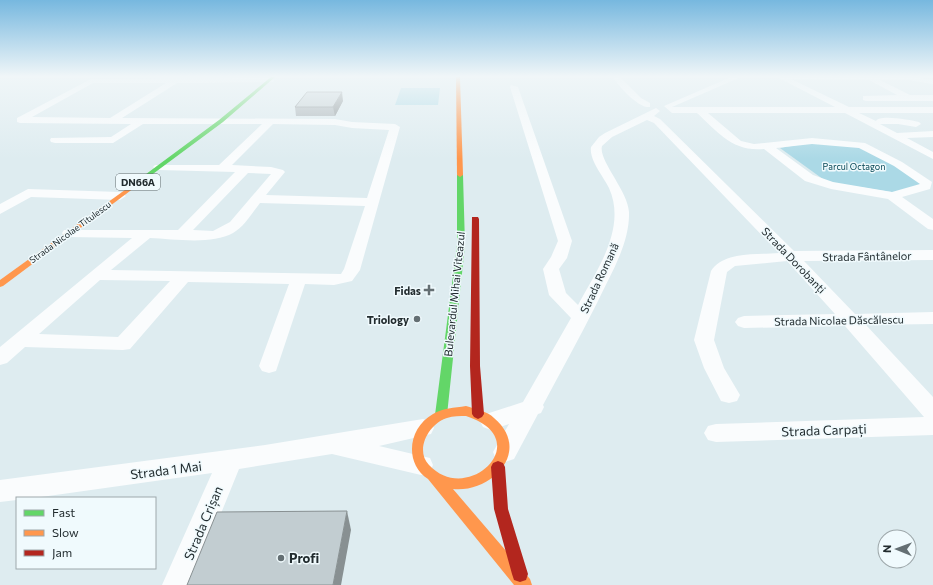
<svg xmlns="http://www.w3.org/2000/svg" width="933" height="585" font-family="Commissioner,sans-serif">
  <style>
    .green { fill: #abd9e6 }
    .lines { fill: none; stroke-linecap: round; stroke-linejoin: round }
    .street { fill: #fafcfd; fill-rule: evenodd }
    .fast { fill: #63d668; fill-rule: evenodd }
    .slow { fill: #ff974d; fill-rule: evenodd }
    .jam { fill: #b3261e; fill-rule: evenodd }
    .wall { fill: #a7b0b4 }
    .shaded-wall { fill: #889092 }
    .building { fill: #c2cdd1; stroke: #889092 }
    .poi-dot { fill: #646f73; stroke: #f0fafd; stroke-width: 1.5 }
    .labels { text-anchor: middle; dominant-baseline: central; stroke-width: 3; stroke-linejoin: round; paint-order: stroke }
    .far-park-label { font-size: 9px; fill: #064755; stroke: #f0fafd }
    .far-street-label { font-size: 9px; fill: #222c2f; stroke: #f0fafd }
    .shield { fill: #f0fafd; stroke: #606a6d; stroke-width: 1 }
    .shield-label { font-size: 10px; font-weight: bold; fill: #222c2f }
    .street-label { font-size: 11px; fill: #222c2f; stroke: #f0fafd }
    .poi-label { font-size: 11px; font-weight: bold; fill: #222c2f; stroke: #f0fafd; text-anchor: end }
    .near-street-label { font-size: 13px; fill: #222c2f; stroke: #f0fafd }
    .near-poi-label { font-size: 13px; font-weight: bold; fill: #222c2f; stroke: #f0fafd; text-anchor: start }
  </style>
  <rect width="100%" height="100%" fill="#deecf0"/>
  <!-- green -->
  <g class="green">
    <polygon points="401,88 440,88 438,105 395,105"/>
    <polygon points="808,143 855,145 894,164 921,184 898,193 827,182 780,148"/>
  </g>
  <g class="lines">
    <!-- street -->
    <g class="street">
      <path d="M613,77H620L641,98L650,103V107C639,109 618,86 613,77Z"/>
      <path d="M731,77H741L672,107H835L777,77H913L933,80V84L907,80H880L910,95H933V101H866L863,100V96L897,95L869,80L791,79L849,107H933V113H859L876,121C879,114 911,120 919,122L921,124L916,127L898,124H880L897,133L933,131V137L907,138L933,152V159L845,113H708L741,141L754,144L812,138L865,143L902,162L932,182L930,189L902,197L933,219V230L928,229L888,199L831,189L805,181L764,149C732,152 718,132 697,113H672L664,106ZM812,144L859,148L894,166L920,184L892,192L833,182L813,175L776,148Z"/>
      <path d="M270,78L274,80L273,82L177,83L122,118L335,119L352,122L395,124L400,127L360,270L352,281L334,285L305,284L276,371L269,373L262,371L259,366L289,284L188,282L130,349L123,350L25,347L7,363L0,365V347L132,238L69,237L64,236L62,233L64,230H178L235,172L159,170L155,169L153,167L155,165H219L262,124H143L113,143H55L51,142L50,140L51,138L111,137L131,124L20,123L17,122V118L91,79ZM93,83H166L110,118L32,117ZM273,124L335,125L352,128L389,130L367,198L266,195L285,172L283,170L271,167L232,165ZM248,173L271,174L230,222L213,231L193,230ZM260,203L365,206L344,269L341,274L111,270L150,238C174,239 212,245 233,233C244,227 252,213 260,203ZM100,280L170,281L118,337L39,334Z"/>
      <path d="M511,85L518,87L572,241L567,258L559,269L566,293L578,305C597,270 627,228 609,188C603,176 589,160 591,147L599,137L605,133L656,108L660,111L654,116L660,119L794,251L933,250V260L804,261L855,314L933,312V324L866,325L933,397V435L716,442L708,440L704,433L708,426L716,424L924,417L845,326L744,328L738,326L735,322L738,318L744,316L835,314L787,261L735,266L727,272L714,340L724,368L740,395L737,401L729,403L721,401L704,368L694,340L711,271C724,251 757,255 779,253L654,123L647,120L612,137L602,146C598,160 628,191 629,212C630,244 610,275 597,303C580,337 561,371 543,405L544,407L541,413L538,414L514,459L505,462L496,459L493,452L509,424L491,430L483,427L480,421L483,415L523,402L571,318L549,295L543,269L551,257L558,241L510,87Z"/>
      <polygon points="28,189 120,192 126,196 120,200 31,197 0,214 0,204"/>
      <polygon points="423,419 431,422 434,428 431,434 379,446 430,458 433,465 430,472 421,475 332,454 239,469 192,585 162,585 212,473 34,498 17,498 17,500 0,502 0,480 265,445"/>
    </g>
    <!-- fast -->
    <g class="fast">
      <polygon points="271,77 275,77 223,122 138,185 134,185 134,183 219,120"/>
      <polygon points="460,173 463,175 465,245 447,415 445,418 441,420 437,418 435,415 457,245 457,175"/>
    </g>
    <!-- slow -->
    <g class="slow">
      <polygon points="456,77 460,77 463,175 460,177 457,175"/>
      <polygon points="136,182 138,183 138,185 3,286 0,287 0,280"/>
      <path d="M466,406C475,409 487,411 494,418C532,450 493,493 453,489L530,579L532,585H514L428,479C404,463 408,428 433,414C443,408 454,408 466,406ZM466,416C538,439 468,507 429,465C414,449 430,423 447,418C453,416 460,416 466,416Z"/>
    </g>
    <!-- jam -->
    <g class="jam">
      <polygon points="472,217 478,217 479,219 480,366 484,414 482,417 478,419 474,417 472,414 470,366"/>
      <polygon points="498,461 503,463 505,467 508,509 528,574 526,580 520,582 514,580 512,574 494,509 491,467 493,463"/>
    </g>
  </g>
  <!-- wall -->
  <polygon class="wall" points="343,101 335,116 296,116 295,107"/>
  <!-- shaded-wall -->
  <g class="shaded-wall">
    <polygon points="342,92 343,101 335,116 333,107"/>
    <polygon points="347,511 351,530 341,585 333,585"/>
  </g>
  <!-- building -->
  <g class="building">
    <polygon points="307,92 342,92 333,107 295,107"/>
    <polygon points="347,511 333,585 187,585 217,512"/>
  </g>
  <!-- sky -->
  <linearGradient id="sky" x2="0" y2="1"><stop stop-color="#77b8df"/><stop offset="0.48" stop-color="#f0f6f8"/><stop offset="1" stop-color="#f0f6f8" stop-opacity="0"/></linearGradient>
  <rect width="933" height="159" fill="url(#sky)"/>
  <!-- markers -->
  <g class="poi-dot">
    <path d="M427 284h4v4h4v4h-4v4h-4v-4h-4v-4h4z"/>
    <circle cx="417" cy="319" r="4"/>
    <circle cx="281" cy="558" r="4"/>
  </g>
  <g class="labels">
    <!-- far-park labels -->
    <g class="far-park-label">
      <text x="854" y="166">Parcul Octagon</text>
    </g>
    <!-- far-street labels -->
    <g class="far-street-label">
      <text transform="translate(70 232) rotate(-36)">Strada Nicolae Titulescu</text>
    </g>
    <!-- shield labels -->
    <rect class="shield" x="116" y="174" width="44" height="16" rx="3"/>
    <g class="shield-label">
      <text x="138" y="182">DN66A</text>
    </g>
    <!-- street labels -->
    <g class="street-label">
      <text transform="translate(867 256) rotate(-1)">Strada Fântânelor</text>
      <text transform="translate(794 260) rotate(46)">Strada Dorobanți</text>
      <text transform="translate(599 278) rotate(-65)">Strada Romană</text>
      <text transform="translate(454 294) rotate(-84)">Bulevardul Mihai Viteazul</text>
      <text transform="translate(839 320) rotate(-1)">Strada Nicolae Dăscălescu</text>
    </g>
    <!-- poi labels -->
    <g class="poi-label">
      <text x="421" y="290">Fidas</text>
      <text x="409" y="319">Triology</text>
    </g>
    <!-- near-street labels -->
    <g class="near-street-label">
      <text transform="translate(824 430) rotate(-2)">Strada Carpați</text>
      <text transform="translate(166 470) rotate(-7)">Strada 1 Mai</text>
      <text transform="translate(203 523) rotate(-67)">Strada Crișan</text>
    </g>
    <!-- near-poi labels -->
    <g class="near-poi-label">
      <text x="289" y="558">Profi</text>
    </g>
  </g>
  <!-- legend -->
  <rect x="16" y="497" width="140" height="72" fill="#f0fafd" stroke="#9ea8ab"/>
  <rect x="24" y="510" width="20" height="6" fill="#63d668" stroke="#9ea8ab"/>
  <text x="52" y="517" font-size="12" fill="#222c2f">Fast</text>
  <rect x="24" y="530" width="20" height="6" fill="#ff974d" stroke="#9ea8ab"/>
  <text x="52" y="537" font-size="12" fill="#222c2f">Slow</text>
  <rect x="24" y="550" width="20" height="6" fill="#b3261e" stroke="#9ea8ab"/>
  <text x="52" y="557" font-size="12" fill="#222c2f">Jam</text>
  <!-- north arrow -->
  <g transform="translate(897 549) rotate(271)"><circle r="19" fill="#f0fafd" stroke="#9ea8ab"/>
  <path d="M0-3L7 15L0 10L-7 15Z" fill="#646f73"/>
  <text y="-6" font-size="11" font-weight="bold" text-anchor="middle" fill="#222c2f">N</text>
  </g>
</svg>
